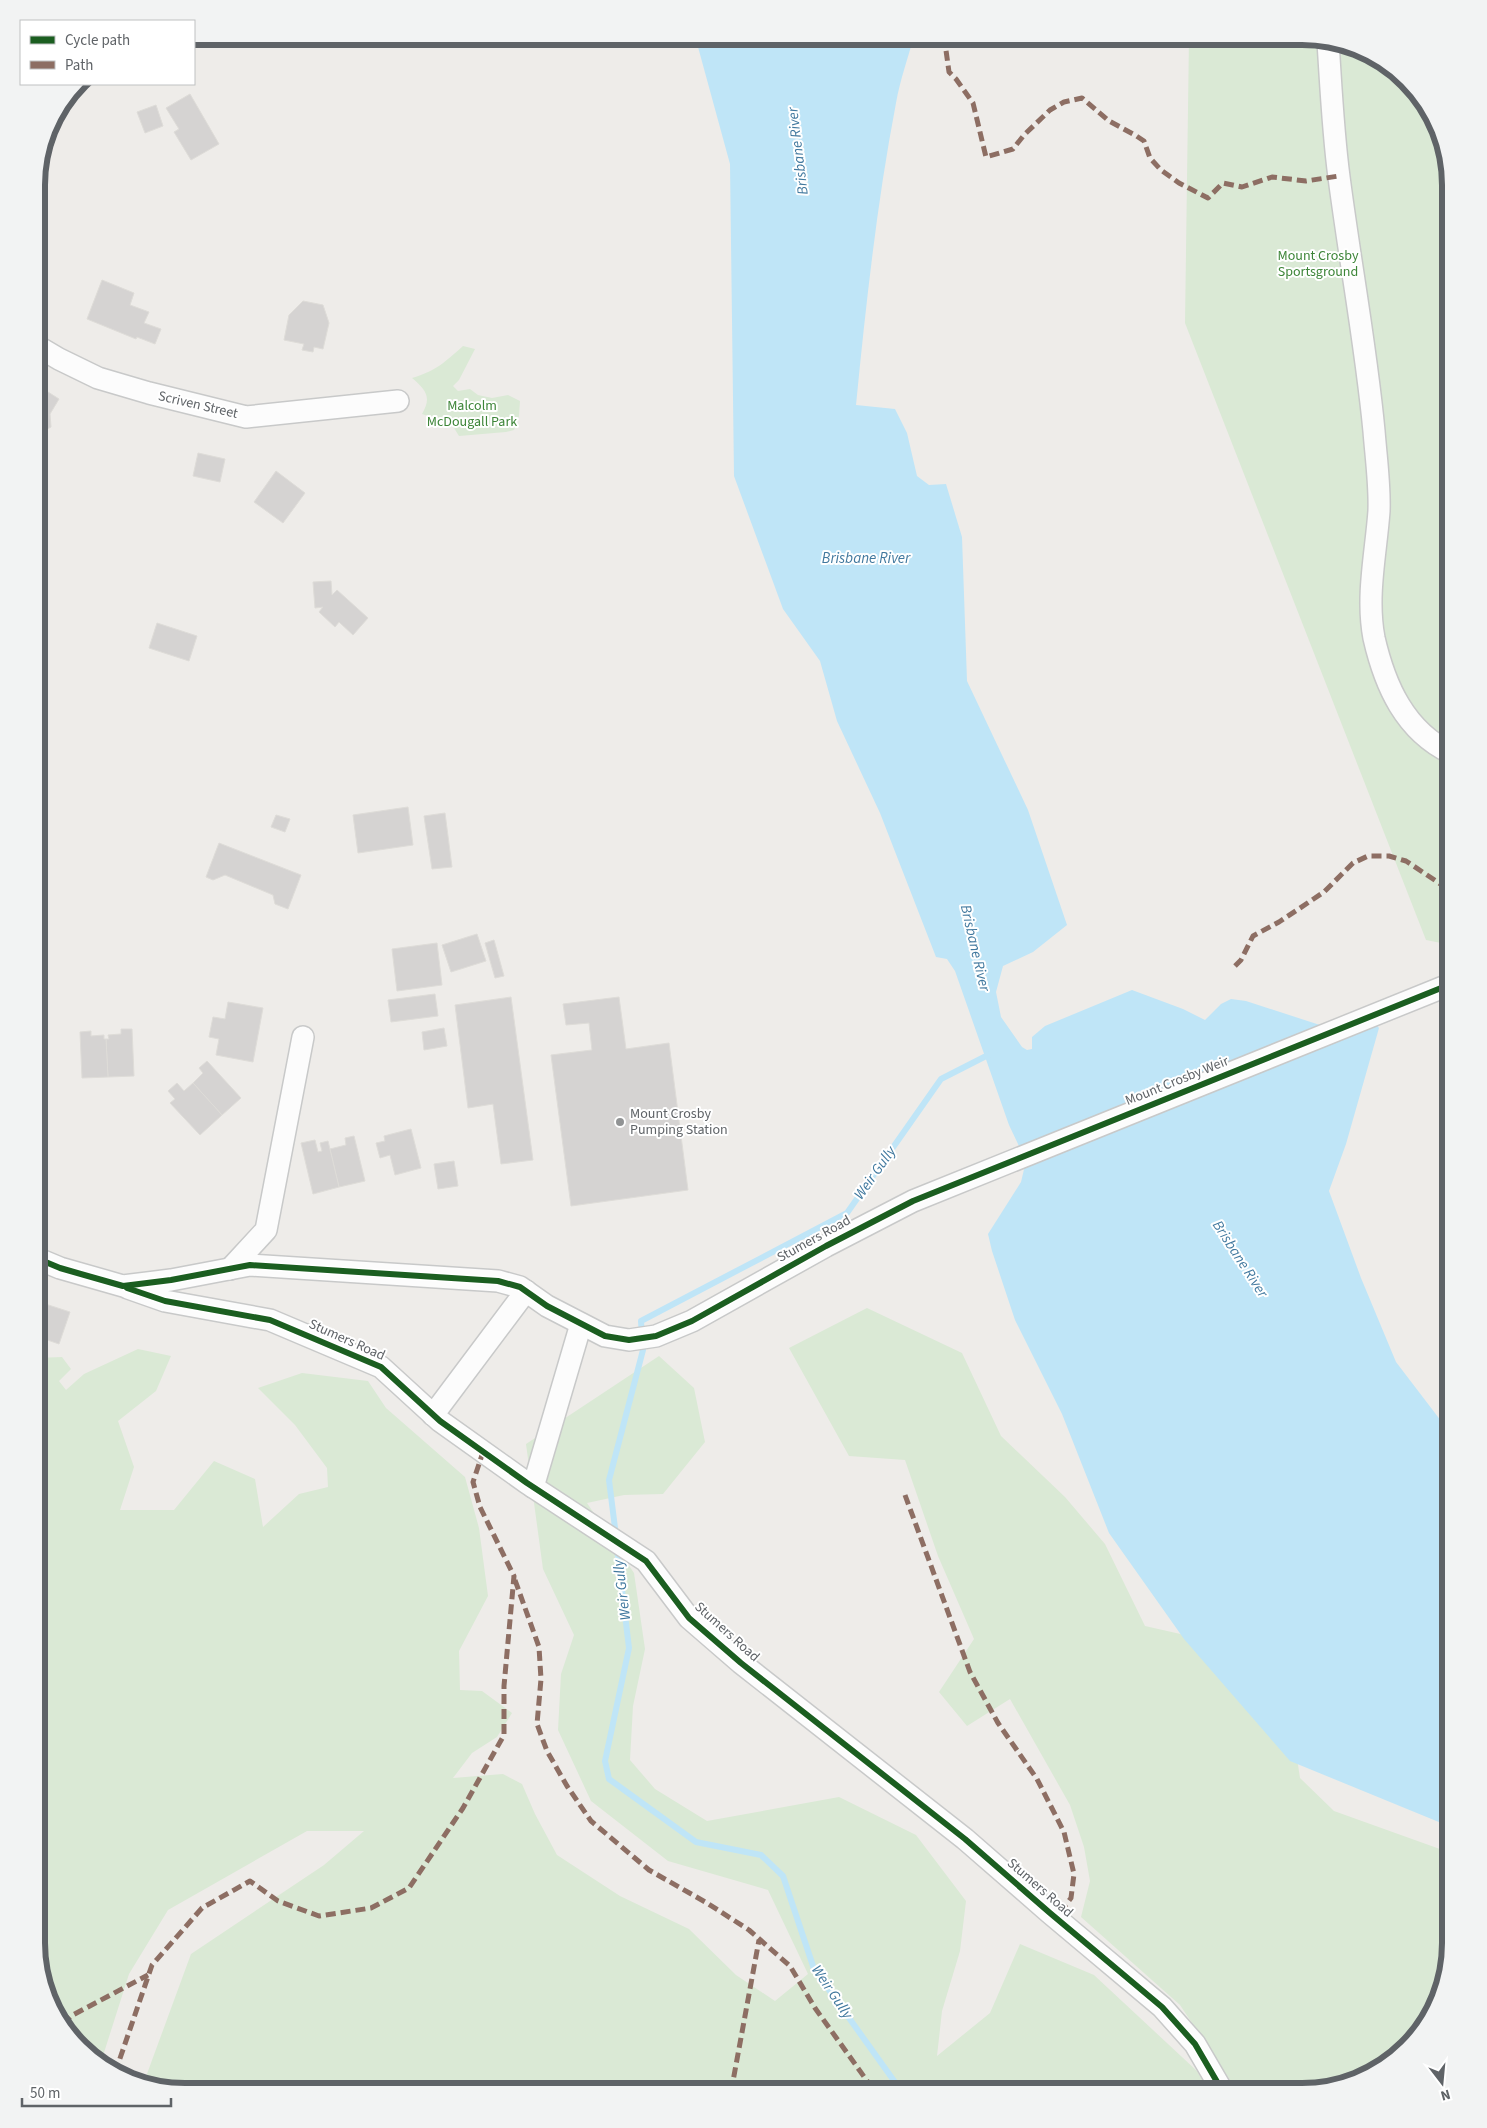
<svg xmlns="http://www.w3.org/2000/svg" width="1487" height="2128" font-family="'Source Sans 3',sans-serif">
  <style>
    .green { fill: #dae9d5 }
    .water { fill: #bfe5f7 }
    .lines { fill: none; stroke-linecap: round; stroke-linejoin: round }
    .stream { stroke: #bfe5f7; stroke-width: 6 }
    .building { fill: #d5d3d2; stroke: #dedcd8 }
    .street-casing { stroke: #c8c9c9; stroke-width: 24 }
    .street { stroke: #fcfcfc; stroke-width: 21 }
    .quiet { stroke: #8d6e63; stroke-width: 5; stroke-dasharray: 10 5; stroke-linecap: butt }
    .cycleway-casing { stroke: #fff; stroke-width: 9 }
    .cycleway { stroke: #1b5e20; stroke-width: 6 }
    .poi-dot { fill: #919394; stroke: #fff; stroke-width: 2 }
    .labels { text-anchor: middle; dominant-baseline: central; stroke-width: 4; stroke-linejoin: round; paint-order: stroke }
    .park-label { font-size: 14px; fill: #3d8538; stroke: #fff }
    .street-label { font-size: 14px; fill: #5f6367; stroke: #fff }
    .poi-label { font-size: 14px; fill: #5f6367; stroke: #fff; text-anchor: start }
    .water-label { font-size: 15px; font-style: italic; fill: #40789e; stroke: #fff }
    .rim { fill: none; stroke: #5f6367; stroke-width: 6 }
  </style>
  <rect width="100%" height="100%" fill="#eeece9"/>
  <!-- green -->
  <g class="green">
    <polygon points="1189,37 1312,37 1377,56 1431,110 1451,185 1451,945 1426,940 1185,323"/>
    <path d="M463,346L475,349L459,380L453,386L458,391L470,389L478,395L492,398L508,395L520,401L519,416L514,430L506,432L459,436L449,420H440L422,414C432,397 426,390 412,378C436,371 445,362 463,346Z"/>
    <polygon points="867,1308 962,1353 1001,1436 1065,1497 1105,1544 1145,1626 1216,1642 1291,1719 1300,1778 1334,1811 1451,1853 1451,1944 1431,2017 1377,2072 1303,2092 1238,2092 1180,2005 1081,1917 1090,1881 1084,1847 1070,1805 1010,1699 967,1726 939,1692 974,1639 938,1556 905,1460 849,1456 789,1348"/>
    <polygon points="138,1349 171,1356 156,1391 118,1421 134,1467 120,1510 174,1510 214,1461 255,1479 263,1527 299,1494 328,1487 327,1468 295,1425 258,1388 302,1373 368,1381 386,1408 465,1477 479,1528 488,1596 459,1651 460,1690 482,1691 512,1713 497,1737 472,1753 453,1778 503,1774 522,1784 535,1814 557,1855 620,1896 689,1929 736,1975 775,2001 808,1974 768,1890 668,1861 591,1801 558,1730 561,1674 574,1635 543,1569 526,1444 659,1356 694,1388 705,1442 663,1494 624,1495 587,1503 634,1573 645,1649 633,1706 630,1760 655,1789 707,1821 839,1797 916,1835 966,1901 960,1951 942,2011 937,2056 990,2013 1020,1944 1094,1975 1197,2071 1209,2092 175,2091 144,2082 191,1954 324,1865 364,1831 307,1831 168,1910 129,1974 101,2062 56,2018 36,1943 36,1358 62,1357 71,1369 59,1381 66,1390 84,1374"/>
  </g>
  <!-- water -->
  <path class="water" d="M695,36H914C908,58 900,80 896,103C877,202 866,304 856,405L895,409L907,433L917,476L929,485L946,484L962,537L967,681L1028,810L1067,925L1033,952L1003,966L996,992L1001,1017L1022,1047L1027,1050L1032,1049V1037L1045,1026L1132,990L1183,1009L1205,1020L1221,1004L1231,999L1246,1001L1323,1026L1373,1021L1379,1028L1346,1144L1329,1191L1361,1278L1396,1362L1451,1434V1827L1290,1761L1184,1639L1109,1533L1062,1414L1015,1320L992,1251L988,1234L1021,1182L1026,1161L1009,1125L955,971L947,959L936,957L880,813L837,721L820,661L783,609L734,476L730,164Z"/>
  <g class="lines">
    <!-- stream -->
    <g class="stream">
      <polyline points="616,1536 609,1480 643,1350 641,1321 847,1213 941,1079 994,1052"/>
      <polyline points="617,1548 629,1648 605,1761 609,1779 696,1842 761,1855 783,1876 814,1969 902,2092"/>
    </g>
  </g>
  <!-- building -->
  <g class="building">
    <polygon points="190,94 219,144 191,160 174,132 179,129 166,108"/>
    <polygon points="156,105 163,126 145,133 137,112"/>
    <polygon points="102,280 134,293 130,305 149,312 144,323 161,329 155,344 137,337 136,339 87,319"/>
    <polygon points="303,301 323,305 329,323 323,349 314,347 313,352 302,350 304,344 284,340 289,315"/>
    <polygon points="37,385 59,399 50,414 51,427 37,435"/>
    <polygon points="198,453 225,459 220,482 193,476"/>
    <polygon points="276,471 305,493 283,523 254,502"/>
    <polygon points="331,581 332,595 337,590 368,618 353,635 339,622 335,627 319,612 323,607 315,608 313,582"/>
    <polygon points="157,623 197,636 189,661 149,648"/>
    <polygon points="408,807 413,845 358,853 353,815"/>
    <polygon points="445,813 452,867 432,869 424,816"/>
    <polygon points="276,815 290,819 285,832 271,827"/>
    <polygon points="219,843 301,875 288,909 275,904 273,895 225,875 213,880 206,877"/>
    <polygon points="477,934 486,961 451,972 442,945"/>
    <polygon points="494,940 504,976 495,978 485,943"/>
    <polygon points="437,943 442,985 397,991 392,949"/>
    <polygon points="435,994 438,1016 391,1022 388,1000"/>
    <polygon points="511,997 533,1160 501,1164 493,1104 468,1108 455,1005"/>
    <polygon points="619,997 626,1049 669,1043 688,1190 571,1206 551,1055 592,1050 589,1023 566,1025 563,1004"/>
    <polygon points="228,1002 263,1008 253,1062 216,1055 219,1039 209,1037 213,1017 225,1019"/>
    <polygon points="444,1028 447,1046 424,1050 422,1032"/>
    <polygon points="121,1029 132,1029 134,1076 108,1077 106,1039 109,1039 108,1035 121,1034"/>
    <polygon points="91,1031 91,1036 104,1035 104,1039 106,1039 108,1077 82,1078 80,1032"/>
    <polygon points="207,1061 241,1098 222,1115 193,1083 203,1073 199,1068"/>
    <polygon points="177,1083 184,1091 193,1083 222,1115 200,1135 170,1103 175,1099 168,1091"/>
    <polygon points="411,1129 421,1168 395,1175 390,1155 380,1158 376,1143 385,1141 384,1136"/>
    <polygon points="354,1136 365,1181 339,1187 330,1149 346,1145 345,1138"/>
    <polygon points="315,1140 318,1152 322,1151 320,1143 328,1141 339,1187 313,1194 301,1143"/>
    <polygon points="454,1161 458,1186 438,1189 434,1164"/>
    <polygon points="36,1301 70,1312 59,1344 36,1336"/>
  </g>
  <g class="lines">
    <!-- street casing -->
    <g class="street-casing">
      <g id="street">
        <path d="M1328,42C1331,87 1333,132 1339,177C1350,262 1366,346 1374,431C1376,457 1380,485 1379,511C1376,553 1366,596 1374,638C1385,686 1405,731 1451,753"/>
        <polyline points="37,346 59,359 98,378 149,393 246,417 398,401"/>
        <polyline points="36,1258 60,1268 123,1286 171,1280 250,1265 498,1281 520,1287 547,1306 605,1336 629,1340 656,1336 692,1321 826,1246 913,1201 1451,984"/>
        <polyline points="230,1269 266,1230 303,1037"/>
        <polyline points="128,1288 165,1301 270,1320 381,1367 440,1421 527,1483 646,1561 689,1618 741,1663 965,1839 1050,1913 1162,2007 1195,2044 1223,2092"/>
        <polyline points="433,1415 526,1291"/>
        <polyline points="533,1487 581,1324"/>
      </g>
    </g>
    <!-- street -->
    <use href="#street" class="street"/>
    <!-- quiet -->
    <g class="quiet">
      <polyline points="944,36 949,72 956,79 973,103 986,157 1013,149 1024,135 1050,110 1064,102 1082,98 1109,121 1135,135 1144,141 1150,158 1161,170 1179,183 1208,198 1223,183 1242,187 1272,177 1306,181 1339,176"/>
      <polyline points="1235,966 1241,960 1253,936 1279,922 1324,892 1353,863 1368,856 1389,856 1406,861 1451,891"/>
      <polyline points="905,1495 970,1672 998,1723 1037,1779 1064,1832 1074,1874 1071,1898 1056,1918"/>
      <polyline points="515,1580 539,1647 541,1679 537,1724 547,1751 567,1786 591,1821 649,1870 707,1903 749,1930 790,1966 815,2008 875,2092"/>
      <polyline points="63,2024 71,2016 148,1975"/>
      <polyline points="115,2073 152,1965 202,1908 250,1881 278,1901 319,1916 371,1908 409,1888 463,1808 504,1735 504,1686 514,1576 480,1507 473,1482 483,1452"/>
      <polyline points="731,2092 759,1940"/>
    </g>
    <!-- cycleway casing -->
    <g class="cycleway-casing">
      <g id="cycleway">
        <polyline points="36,1258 60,1268 123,1286 171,1280 250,1265 498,1281 520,1287 547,1306 605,1336 629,1340 656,1336 692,1321 826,1246 913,1201 1451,984"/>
        <polyline points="127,1288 165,1301 270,1320 381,1367 440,1421 527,1483 646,1561 689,1618 741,1663 965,1839 1050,1913 1162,2007 1195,2044 1223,2092"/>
      </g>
    </g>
    <!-- cycleway -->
    <use href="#cycleway" class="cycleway"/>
  </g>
  <!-- markers -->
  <circle class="poi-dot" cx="620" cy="1122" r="5"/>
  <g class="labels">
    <!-- park labels -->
    <g class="park-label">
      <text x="1318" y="256">Mount Crosby<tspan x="1318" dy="16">Sportsground</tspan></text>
      <text x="472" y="406">Malcolm<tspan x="472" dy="16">McDougall Park</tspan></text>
    </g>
    <!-- street labels -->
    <g class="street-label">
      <text transform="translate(198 405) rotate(13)">Scriven Street</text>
      <text transform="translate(1177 1081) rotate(-22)">Mount Crosby Weir</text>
      <text transform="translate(814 1239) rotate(-29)">Stumers Road</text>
      <text transform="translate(347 1340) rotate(24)">Stumers Road</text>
      <text transform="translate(727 1632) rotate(42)">Stumers Road</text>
      <text transform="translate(1040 1888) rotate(41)">Stumers Road</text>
    </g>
    <!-- poi labels -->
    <g class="poi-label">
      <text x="630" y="1114">Mount Crosby<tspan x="630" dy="16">Pumping Station</tspan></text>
    </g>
    <!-- water labels -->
    <g class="water-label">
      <text transform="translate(798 151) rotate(-97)">Brisbane River</text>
      <text x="866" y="558">Brisbane River</text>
      <text transform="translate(975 948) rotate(77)">Brisbane River</text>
      <text transform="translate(875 1173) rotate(-55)">Weir Gully</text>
      <text transform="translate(1240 1259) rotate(57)">Brisbane River</text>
      <text transform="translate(622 1590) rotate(-97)">Weir Gully</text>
      <text transform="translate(832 1992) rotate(56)">Weir Gully</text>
    </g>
  </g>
  <!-- crop -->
  <path d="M0 0H1487V2128H0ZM185 45H1302A140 140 0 0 1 1442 185V1943A140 140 0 0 1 1302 2083H185A140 140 0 0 1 45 1943V185A140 140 0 0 1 185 45Z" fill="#f2f3f3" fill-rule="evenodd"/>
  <path class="rim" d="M185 45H1302A140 140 0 0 1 1442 185V1943A140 140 0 0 1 1302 2083H185A140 140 0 0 1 45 1943V185A140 140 0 0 1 185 45Z"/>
  <!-- legend -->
  <rect x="20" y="20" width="175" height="65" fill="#ffffff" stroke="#bfc1c2"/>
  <rect x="30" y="36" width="25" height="8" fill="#1b5e20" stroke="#bfc1c2"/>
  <text x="65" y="45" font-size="15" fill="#5f6367">Cycle path</text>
  <rect x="30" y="61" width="25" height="8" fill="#8d6e63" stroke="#bfc1c2"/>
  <text x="65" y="70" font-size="15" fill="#5f6367">Path</text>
  <!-- north arrow -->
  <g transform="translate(1442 2083) rotate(164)" stroke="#ffffff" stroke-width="4" paint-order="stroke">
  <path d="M0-4L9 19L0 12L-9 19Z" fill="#5f6367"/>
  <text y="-8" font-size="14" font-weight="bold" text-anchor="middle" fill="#5f6367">N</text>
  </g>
  <!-- scale -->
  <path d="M22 2098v8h149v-8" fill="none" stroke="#5f6367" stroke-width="2.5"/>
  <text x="30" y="2098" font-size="15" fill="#5f6367" stroke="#ffffff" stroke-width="4" paint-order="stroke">50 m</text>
</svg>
